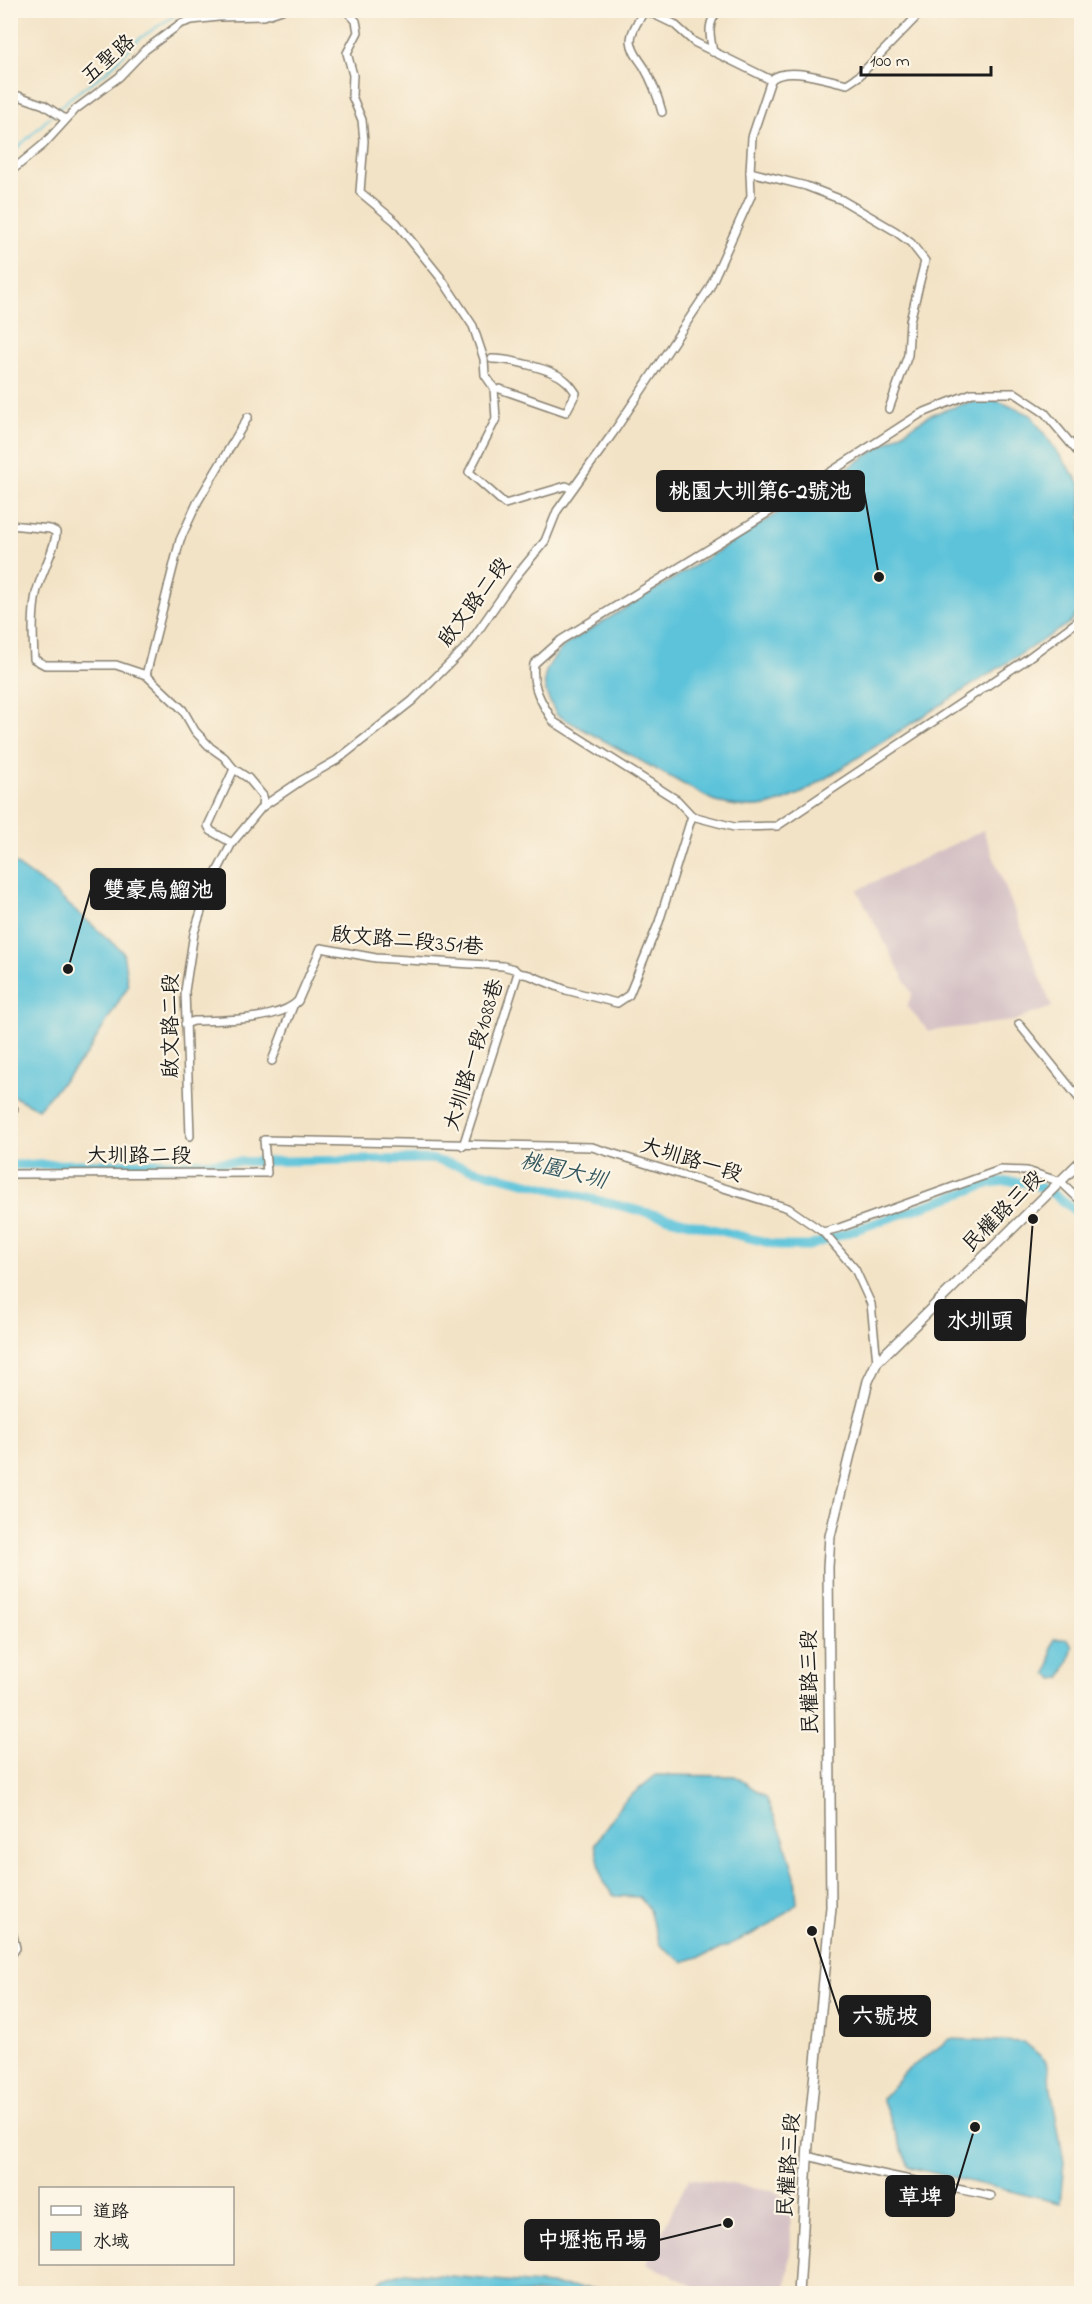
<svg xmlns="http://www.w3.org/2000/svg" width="1092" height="2304" font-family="'Indie Flower','LXGW WenKai TC',sans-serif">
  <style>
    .industrial { fill: #d2bec3 }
    .water { fill: #5cc3da; stroke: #3c707b; stroke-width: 1.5 }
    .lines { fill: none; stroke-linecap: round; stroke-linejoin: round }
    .stream { stroke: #5cc3da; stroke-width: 2 }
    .canal { stroke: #5cc3da; stroke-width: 9 }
    .minor-casing { stroke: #888071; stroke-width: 10 }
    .tertiary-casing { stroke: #888071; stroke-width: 12 }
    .minor { stroke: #fff; stroke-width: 7 }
    .tertiary { stroke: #fff; stroke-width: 9 }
    .labels { text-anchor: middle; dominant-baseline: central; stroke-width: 4.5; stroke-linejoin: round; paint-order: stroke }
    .street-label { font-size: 21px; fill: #1c1c1c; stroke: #fcf5e5 }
    .water-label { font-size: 22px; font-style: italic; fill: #32565e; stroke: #fcf5e5 }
    .leader { fill: none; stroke: #1c1c1c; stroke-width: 2 }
    .callout-dot { fill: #1c1c1c; stroke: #fcf5e5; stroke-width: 2 }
    .callout { fill: #1c1c1c; stroke: #1c1c1c; stroke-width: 2 }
    .callout-label { font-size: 22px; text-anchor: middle; font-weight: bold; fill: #fff }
  </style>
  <rect width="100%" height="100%" fill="#fcf5e5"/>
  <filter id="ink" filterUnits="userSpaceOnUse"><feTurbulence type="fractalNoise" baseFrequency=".0167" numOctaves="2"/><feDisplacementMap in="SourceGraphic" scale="12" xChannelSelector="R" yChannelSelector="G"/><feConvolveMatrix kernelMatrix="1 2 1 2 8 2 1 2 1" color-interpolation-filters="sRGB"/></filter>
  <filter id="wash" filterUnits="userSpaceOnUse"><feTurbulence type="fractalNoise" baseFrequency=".008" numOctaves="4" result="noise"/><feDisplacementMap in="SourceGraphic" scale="24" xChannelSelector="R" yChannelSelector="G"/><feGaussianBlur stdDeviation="1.35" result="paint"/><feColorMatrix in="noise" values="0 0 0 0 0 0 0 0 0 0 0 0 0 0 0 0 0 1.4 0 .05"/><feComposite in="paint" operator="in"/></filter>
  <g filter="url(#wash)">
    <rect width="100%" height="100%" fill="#f3e3c6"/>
    <!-- industrial -->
    <g class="industrial">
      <polygon points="983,830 1052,1007 1013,1021 928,1031 907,1006 912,994 857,890"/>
      <polygon points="689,2178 772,2190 790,2201 791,2246 786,2293 708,2293 646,2263"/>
    </g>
    <!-- water -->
    <g class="water">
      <path d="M998,401L1031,415L1081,485V608L1071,622L804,792C767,809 756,811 716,802L557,715C539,684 539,672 565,645L728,545L930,415L969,402Z"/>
      <polygon points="10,860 52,890 123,952 128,986 87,1054 38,1109 11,1095"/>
      <path d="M1054,1639H1068L1073,1647L1068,1663L1061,1678L1054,1679L1047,1674C1052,1662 1049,1651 1054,1639Z"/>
      <polygon points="656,1775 735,1776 766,1797 784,1839 795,1877 797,1904 765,1928 714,1952 683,1962 660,1945 648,1907 639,1897 614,1896 603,1882 595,1844 622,1803"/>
      <polygon points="950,2039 1024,2042 1046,2061 1064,2162 1060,2203 909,2167 882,2099 906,2071"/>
      <polygon points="405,2272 628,2292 640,2293 367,2293 383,2279"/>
    </g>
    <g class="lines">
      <!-- stream -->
      <polyline class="stream" points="10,155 70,98 106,72 140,38 183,10"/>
      <!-- canal -->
      <path class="canal" d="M10,1165L431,1159L781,1246H809L991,1183C1032,1176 1052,1190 1082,1217"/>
    </g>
  </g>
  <g filter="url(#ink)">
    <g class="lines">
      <!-- minor casing -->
      <g class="minor-casing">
        <g id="minor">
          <polyline points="346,10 356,21 358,32 347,53 353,75 352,96 362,120 364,141 360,192 396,222 441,278 473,326 484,359 485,375 494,388 496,419 469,472 505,504 566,486 572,489"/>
          <polyline points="645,10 674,24 694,42 771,80"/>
          <path d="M645,11C639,19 631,31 631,41C632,52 639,59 644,67C652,81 658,97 662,112"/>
          <path d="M713,52C710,36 706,23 719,10"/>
          <path d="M771,80C786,65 827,80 847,84L859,76L923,10"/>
          <polyline points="10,93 44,105 65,119"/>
          <polyline points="10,172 44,144 76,109 119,77 145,50 180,24 192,20 218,17 264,16 282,10"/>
          <polyline points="750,172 806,186 842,200 895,231 911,243 925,261 910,321 908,355 889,409"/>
          <path d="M492,359C509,359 554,369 566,381C570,384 573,389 576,393L566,412L500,389"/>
          <path d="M10,525L50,529L56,532C57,545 39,578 36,594C32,615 33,638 34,659L45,665H116L146,675L183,710L195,731L210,747L224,757L234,769L248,778L263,796L262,807"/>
          <polyline points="146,675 180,540 198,501 248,417"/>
          <polyline points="692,816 734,827 777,826 1024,661 1082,618"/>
          <polyline points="232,843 211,831 208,826 234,769"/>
          <path d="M185,1024L194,1021C221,1020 279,1021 298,1001L321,948L376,958L503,966L514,969L518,973L529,975L566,990L617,1003L629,995L659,922L692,816L677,800L554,722C542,704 531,686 534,664L561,640L769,512L920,414L972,393H1015L1045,413L1082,457"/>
          <polyline points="1019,1024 1082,1102"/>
          <polyline points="272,1061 293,1006"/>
          <polyline points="10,1110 14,1109"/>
          <polyline points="190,1136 185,991 194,933 209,887 232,843 262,807 302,780 337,760 412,701 469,644 517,575 545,541 557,511 613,433 709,289 751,196 750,172 752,137 771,80"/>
          <polyline points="463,1146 518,973"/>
          <polyline points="10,1174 267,1173 264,1140 592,1147 788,1208 823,1232 839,1228 1000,1170 1027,1171 1061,1182 1082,1202"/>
          <polyline points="823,1232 855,1269 871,1304 877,1362"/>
          <polyline points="10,1923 16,1948 10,1957"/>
          <path d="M808,2156C867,2173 930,2183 991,2196"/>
        </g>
      </g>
      <!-- tertiary casing -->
      <g class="tertiary-casing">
        <polyline id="tertiary" points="799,2294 808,2144 831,1907 828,1567 830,1536 868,1381 877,1362 1082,1160"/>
      </g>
      <!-- minor -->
      <use href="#minor" class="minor"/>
      <!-- tertiary -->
      <use href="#tertiary" class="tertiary"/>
    </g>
  </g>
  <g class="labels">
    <!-- street labels -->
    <g class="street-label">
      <text transform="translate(109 60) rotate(-41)">五聖路</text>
      <text transform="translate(475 603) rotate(-53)">啟文路二段</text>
      <text transform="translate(407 942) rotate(5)">啟文路二段351巷</text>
      <text transform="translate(172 1026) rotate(-90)">啟文路二段</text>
      <text transform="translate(475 1055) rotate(-73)">大圳路一段1088巷</text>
      <text x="139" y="1157">大圳路二段</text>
      <text transform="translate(691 1161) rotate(17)">大圳路一段</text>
      <text transform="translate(1004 1212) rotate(-45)">民權路三段</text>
      <text transform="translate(811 1682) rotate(-91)">民權路三段</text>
      <text transform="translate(790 2165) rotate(-86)">民權路三段</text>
    </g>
    <!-- water labels -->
    <g class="water-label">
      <text transform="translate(563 1172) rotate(14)">桃園大圳</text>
    </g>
  </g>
  <!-- callouts -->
  <path class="leader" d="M879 577L864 491M68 969L91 889M1033 1219L1025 1320M812 1931L840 2016M975 2127L954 2196M728 2223L659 2240"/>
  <g class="callout-dot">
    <circle cx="879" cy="577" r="6"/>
    <circle cx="68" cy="969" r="6"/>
    <circle cx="1033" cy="1219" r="6"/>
    <circle cx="812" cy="1931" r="6"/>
    <circle cx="975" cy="2127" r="6"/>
    <circle cx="728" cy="2223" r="6"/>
  </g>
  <g class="callout">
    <rect x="657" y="471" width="207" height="40" rx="6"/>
    <rect x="91" y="869" width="134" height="40" rx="6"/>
    <rect x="935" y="1300" width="90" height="40" rx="6"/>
    <rect x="840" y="1996" width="90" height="40" rx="6"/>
    <rect x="886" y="2176" width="68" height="40" rx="6"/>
    <rect x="525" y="2220" width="134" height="40" rx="6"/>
  </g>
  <g class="callout-label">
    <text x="760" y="498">桃園大圳第6-2號池</text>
    <text x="158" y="897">雙豪烏鰡池</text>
    <text x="980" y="1328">水圳頭</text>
    <text x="885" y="2023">六號坡</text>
    <text x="920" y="2204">草埤</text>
    <text x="592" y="2247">中壢拖吊場</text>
  </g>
  <!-- margin -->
  <rect width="1092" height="2304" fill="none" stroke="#fcf5e5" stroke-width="36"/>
  <!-- legend -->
  <rect x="39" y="2187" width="195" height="78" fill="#fcf5e5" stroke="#a29e95" stroke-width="1.5"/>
  <rect x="51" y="2206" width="30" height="9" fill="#ffffff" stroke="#a29e95" stroke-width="1.5"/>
  <text x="93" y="2217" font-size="18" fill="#1c1c1c">道路</text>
  <rect x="51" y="2232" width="30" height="18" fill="#5cc3da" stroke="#a29e95" stroke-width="1.5"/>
  <text x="93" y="2247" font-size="18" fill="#1c1c1c">水域</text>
  <!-- scale -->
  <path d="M861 66v9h130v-9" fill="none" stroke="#1c1c1c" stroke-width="3"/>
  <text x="870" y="66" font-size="18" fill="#1c1c1c" stroke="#fcf5e5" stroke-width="4.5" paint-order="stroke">100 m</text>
</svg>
